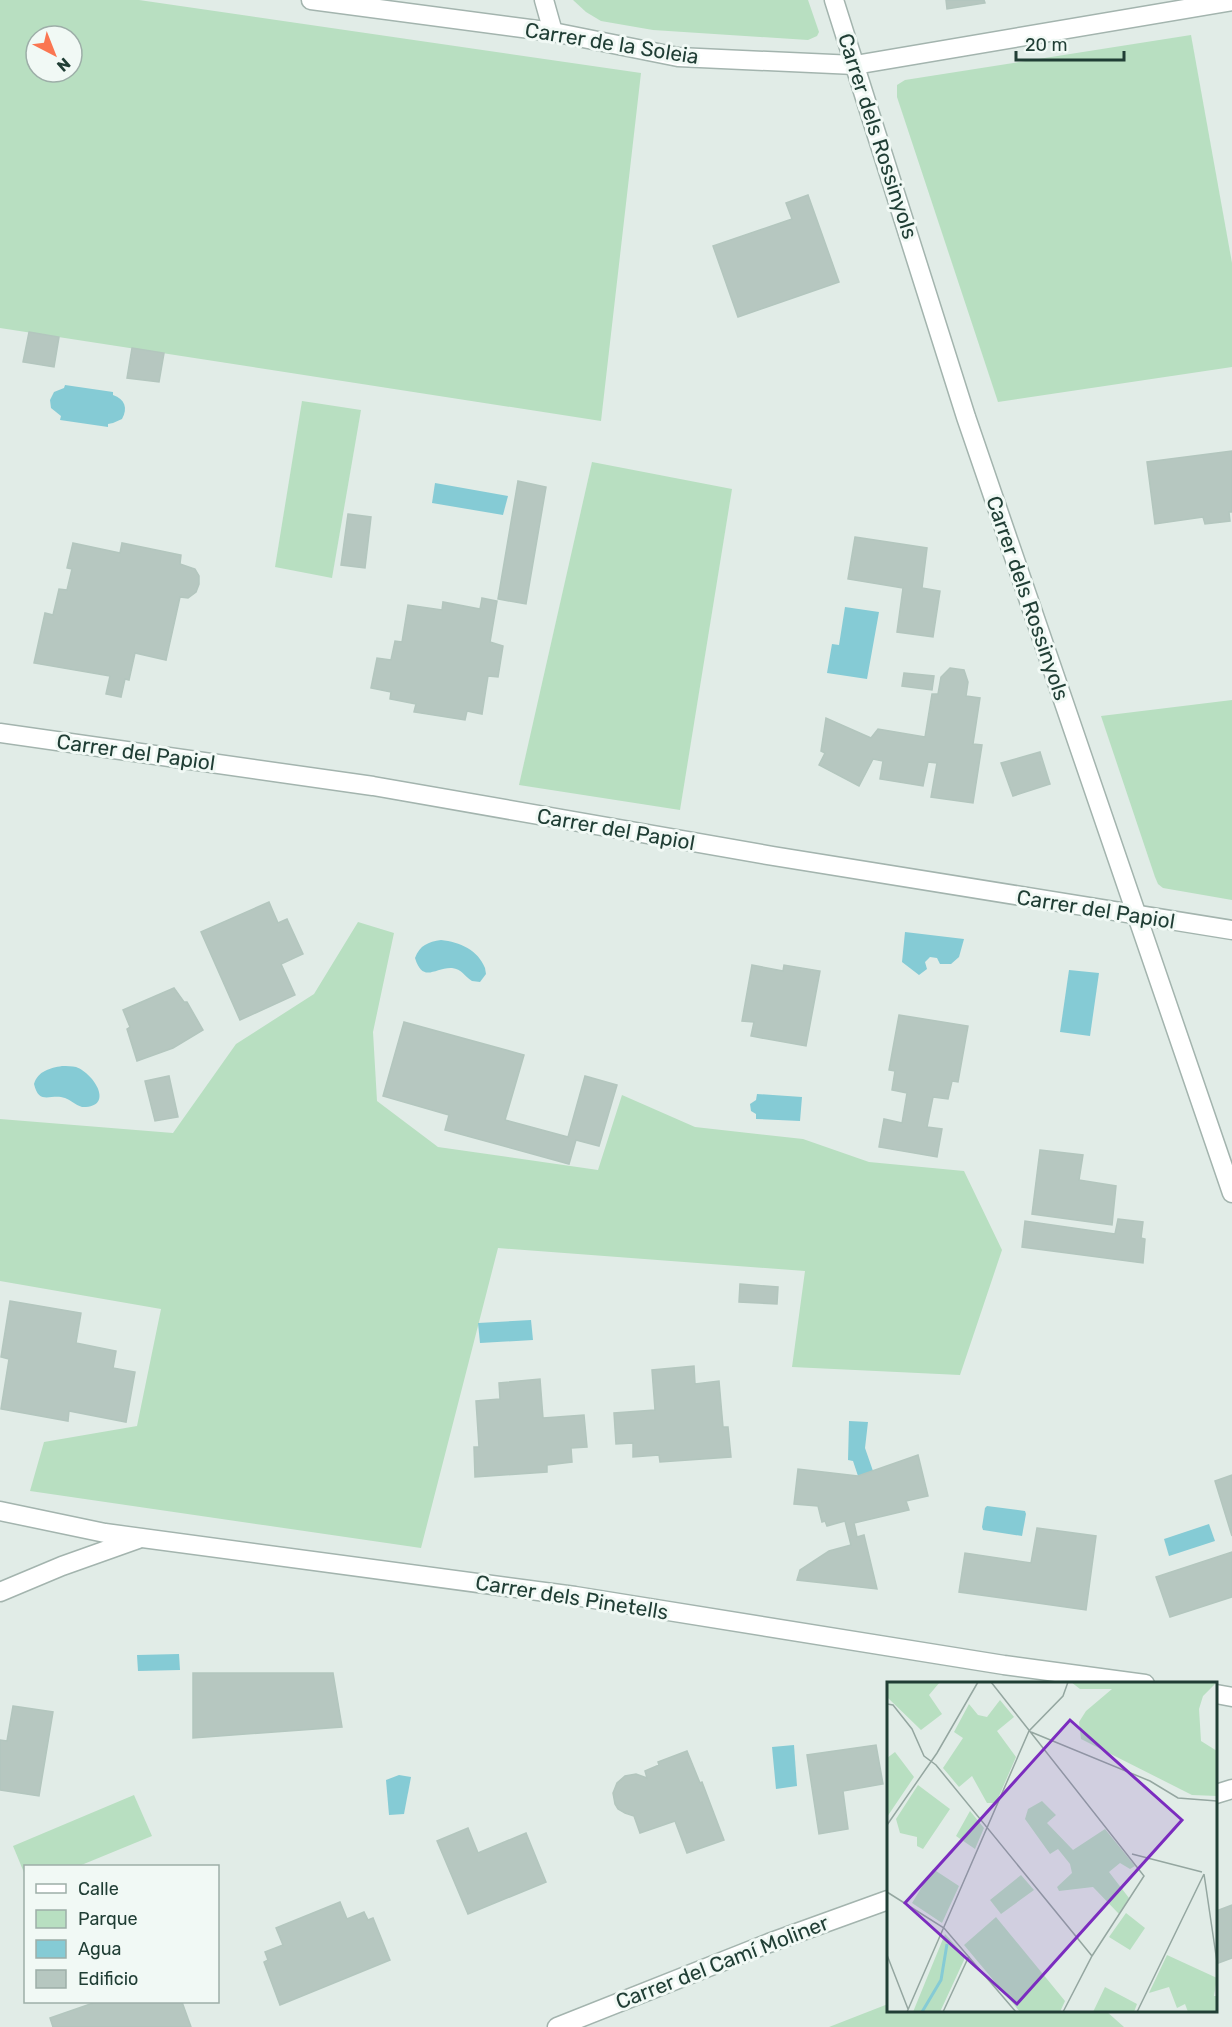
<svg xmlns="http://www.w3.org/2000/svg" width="1232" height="2027" font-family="Rubik,sans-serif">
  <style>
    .green { fill: #b8dfc1; fill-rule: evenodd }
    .water { fill: #85cbd5 }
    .building { fill: #b6c7c0; stroke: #b3c6be; stroke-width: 1.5 }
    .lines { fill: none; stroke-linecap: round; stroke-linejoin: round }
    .street-casing { stroke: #a3b4ae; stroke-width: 21 }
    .street { stroke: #fff; stroke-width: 18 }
    .labels { text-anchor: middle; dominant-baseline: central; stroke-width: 6; stroke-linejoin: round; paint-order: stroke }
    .street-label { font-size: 21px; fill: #203e35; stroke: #f1f9f5 }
    .inset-river { fill: none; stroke: #85cbd5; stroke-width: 3 }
    .inset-road { fill: none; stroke: #94a6a0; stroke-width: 1.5 }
    .view { fill: #7b2cbf; fill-opacity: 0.15; stroke: #7b2cbf; stroke-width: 3 }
    .inset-edge { fill: none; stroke: #203e35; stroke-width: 3 }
  </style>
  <rect width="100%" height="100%" fill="#e1ece7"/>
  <!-- green -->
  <g class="green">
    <path d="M0,0H139L641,73L601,421L0,328ZM36,36H72V72H36Z"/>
    <polygon points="573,0 808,0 819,32 817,36 808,40 653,30 601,21 586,12"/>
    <polygon points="1191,35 1232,263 1232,367 998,402 897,97 897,85 905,80"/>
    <polygon points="302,401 361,410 332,578 275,567"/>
    <polygon points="592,462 732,489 680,810 519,785"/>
    <polygon points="1232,700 1232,900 1163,888 1158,884 1155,877 1101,716"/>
    <polygon points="358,922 394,933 373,1032 377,1101 438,1147 598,1170 622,1095 695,1127 803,1139 869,1162 964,1171 1002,1250 960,1375 792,1367 805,1271 498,1248 421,1548 30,1491 44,1442 137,1426 161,1309 0,1281 0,1119 173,1133 236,1044 314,994"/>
    <polygon points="134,1795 152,1836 79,1866 26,1866 25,1875 13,1846"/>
    <polygon points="888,2004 888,2010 1106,2011 1124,2027 829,2027"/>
  </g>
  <!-- water -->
  <g class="water">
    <path d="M65,385L113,392V395C125,399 128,408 122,419L113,423L108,424V427L60,420L61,416L51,408L50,400L54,392L64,388Z"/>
    <polygon points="435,483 508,496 503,515 432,503"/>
    <polygon points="845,607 879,612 867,679 827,673 832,644 839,645"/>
    <polygon points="905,932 964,939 959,957 951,964 940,964 937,958 930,957 925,962 927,969 919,975 902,962"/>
    <path d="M441,940C460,942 478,950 485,968L486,974L480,982L472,981C464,976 462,969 452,968C435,967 423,984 415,958C420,945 428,942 441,940Z"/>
    <polygon points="1069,970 1099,973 1090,1036 1060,1032"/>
    <path d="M62,1066C67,1066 72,1066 76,1067C95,1074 115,1108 82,1107C75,1105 71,1100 65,1098C51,1093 39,1106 34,1084C38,1071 50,1068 62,1066Z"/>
    <polygon points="757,1094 802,1097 800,1121 756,1119 756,1114 751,1111 750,1104 756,1100"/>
    <polygon points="531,1320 533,1340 480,1343 478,1323"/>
    <polygon points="849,1421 868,1422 865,1448 873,1471 858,1476 853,1461 848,1460"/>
    <polygon points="987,1506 1025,1511 1026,1514 1022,1536 983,1530 982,1527 985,1508"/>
    <polygon points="1209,1524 1215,1541 1169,1556 1164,1539"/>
    <polygon points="179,1654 180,1670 138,1671 137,1655"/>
    <polygon points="794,1745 797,1786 776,1789 772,1747"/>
    <polygon points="399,1775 411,1777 404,1814 389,1815 386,1780"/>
  </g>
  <!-- building -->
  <g class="building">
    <polygon points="946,0 984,0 985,3 947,9"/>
    <polygon points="808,195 839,282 738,317 713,246 792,219 786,203"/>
    <polygon points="29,332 59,337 54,367 23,362"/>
    <polygon points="132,348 164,353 159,382 127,378"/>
    <polygon points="1232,451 1232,512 1229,512 1230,521 1205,524 1203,517 1155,524 1147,462"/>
    <polygon points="518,481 546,487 526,604 498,599"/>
    <polygon points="348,514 371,517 365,568 341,565"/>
    <polygon points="855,537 927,548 922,588 940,591 933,637 897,632 903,588 848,579"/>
    <polygon points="73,543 120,553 122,543 181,555 180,564 195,569 199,576 199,584 196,592 188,598 180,597 166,660 135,653 129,680 125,679 121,697 106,694 110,676 34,663 45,613 53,615 59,589 67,590 72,569 67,568"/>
    <polygon points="482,598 497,601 490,642 503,646 498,677 488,676 482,714 467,711 465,720 414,712 416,704 390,699 391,692 371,688 377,658 391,660 395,641 402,642 408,605 442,610 443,602 480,609"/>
    <polygon points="950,668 964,670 968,682 966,696 980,698 973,744 982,745 973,803 931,797 937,763 928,762 923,786 880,779 883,761 873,759 859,786 819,765 825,753 821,751 826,718 871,738 878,729 925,737 932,694 938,694 941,677"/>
    <polygon points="904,673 934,676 932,690 902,686"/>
    <polygon points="1040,752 1050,784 1013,796 1001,763"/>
    <polygon points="269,902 278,923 287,919 303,954 281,964 295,995 240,1020 201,932"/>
    <polygon points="752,965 783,971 784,965 820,971 806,1046 751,1036 754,1022 742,1021"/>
    <polygon points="174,988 184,1002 187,1002 203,1030 173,1048 137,1061 127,1029 130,1027 123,1010"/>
    <polygon points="899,1015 968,1026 958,1082 952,1081 948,1099 933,1097 927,1127 942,1129 937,1157 879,1147 884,1119 902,1123 907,1093 892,1090 895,1071 889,1070"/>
    <polygon points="404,1022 524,1055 505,1120 568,1137 585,1076 617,1085 599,1146 576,1140 569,1164 445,1130 449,1115 383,1096"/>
    <polygon points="169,1076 178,1117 155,1121 145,1081"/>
    <polygon points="1040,1150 1083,1155 1079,1180 1116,1186 1112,1225 1032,1214"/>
    <polygon points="1118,1219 1143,1222 1141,1238 1145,1239 1143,1263 1022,1247 1025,1221 1115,1234"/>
    <polygon points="740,1284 778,1287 777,1304 739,1302"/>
    <polygon points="10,1301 81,1313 76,1343 116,1351 113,1368 135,1372 126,1422 69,1411 68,1421 1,1409 9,1359 1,1357"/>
    <polygon points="694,1366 695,1384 719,1381 723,1427 728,1427 731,1457 660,1462 659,1455 633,1457 633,1443 616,1444 614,1413 655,1410 652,1370"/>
    <polygon points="540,1379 543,1418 584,1415 587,1447 571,1448 572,1462 547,1465 547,1472 475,1477 474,1447 479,1447 476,1401 500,1399 499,1383"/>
    <polygon points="918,1455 928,1496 906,1501 909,1510 854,1523 857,1537 864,1535 877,1589 797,1580 800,1570 829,1551 851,1545 845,1521 827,1526 825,1521 822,1522 818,1506 794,1504 798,1469 858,1476"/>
    <polygon points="1232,1475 1232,1536 1215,1481"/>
    <polygon points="1037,1528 1096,1536 1086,1610 959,1592 965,1553 1031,1563"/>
    <polygon points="1232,1552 1232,1597 1170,1617 1156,1577"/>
    <polygon points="193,1673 333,1673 342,1727 193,1738"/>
    <polygon points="13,1706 53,1712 39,1796 0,1790 0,1740 7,1741"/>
    <polygon points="876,1745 883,1784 843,1791 848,1829 819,1834 807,1755"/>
    <polygon points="687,1751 700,1783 702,1782 724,1840 687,1853 675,1821 640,1833 634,1816 625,1813 618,1809 615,1804 613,1793 617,1783 625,1776 636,1774 647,1778 645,1771 659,1765 658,1762"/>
    <polygon points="468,1828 478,1853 526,1833 546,1882 468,1914 437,1841"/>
    <polygon points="340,1902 347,1919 364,1912 368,1920 373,1918 390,1960 280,2005 264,1962 268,1960 265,1952 283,1945 276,1928"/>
    <polygon points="1232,1905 1232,1958 1216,1964 1216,1911"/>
    <polygon points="96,2002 182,2002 191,2027 53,2027 50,2018"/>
  </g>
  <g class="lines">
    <!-- street casing -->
    <g class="street-casing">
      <g id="street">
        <polyline points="311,0 553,32 678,57 855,65 1232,1"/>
        <polyline points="544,0 553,32"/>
        <polyline points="834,0 966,417 1232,1193"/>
        <polyline points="0,733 373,786 773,856 1232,930"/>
        <polyline points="0,1511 105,1533 575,1596 1004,1665 1145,1684"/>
        <polyline points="0,1592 62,1566 138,1539"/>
        <polyline points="1216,1694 1232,1697"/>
        <polyline points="1216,1794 1232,1789"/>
        <polyline points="557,2027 769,1943 888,1900"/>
      </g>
    </g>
    <!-- street -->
    <use href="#street" class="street"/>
  </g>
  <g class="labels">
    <!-- street labels -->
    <g class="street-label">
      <text transform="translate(612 43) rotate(9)">Carrer de la Soleia</text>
      <text transform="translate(878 136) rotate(72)">Carrer dels Rossinyols</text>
      <text transform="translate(1028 598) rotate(71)">Carrer dels Rossinyols</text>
      <text transform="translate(136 752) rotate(8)">Carrer del Papiol</text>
      <text transform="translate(616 829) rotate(10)">Carrer del Papiol</text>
      <text transform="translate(1096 909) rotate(9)">Carrer del Papiol</text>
      <text transform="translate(572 1597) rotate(9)">Carrer dels Pinetells</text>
      <text transform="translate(722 1962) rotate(-21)">Carrer del Camí Moliner</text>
    </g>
  </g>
  <!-- overview -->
  <g transform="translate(887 1682)">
    <rect width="330" height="330" fill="#e1ece7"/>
    <path d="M0,0H53L42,13L55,32L34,48L0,15ZM184,0H330L316,14L312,27L314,59L330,69V114L305,113L194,57L192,40L199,29L225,7H193ZM113,18L127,35L110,49L129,75L109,121H100L85,94L72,105L56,86L76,56L67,50L82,22L91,33L100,35ZM8,70L27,95L0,135V76ZM31,103L63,127L36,167L30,164V155L13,151L9,137ZM155,119L169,133L160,141L186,168L218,147L248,184L243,187L233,181L222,190L242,216L232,232L206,205L172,209L170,205L185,191L183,182L171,167L163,172L138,137L141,127ZM83,129L97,146L88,167L69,154ZM46,187L72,204L55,241L25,221ZM134,193L147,208L114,232L103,218ZM239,231L258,246L243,268L222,255ZM109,235L178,319L173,330H133L77,263ZM58,252L77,273V278L53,330H26ZM280,273L330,296L327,314H330V330H301L298,322L290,326L282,305L262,311ZM218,305L250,322L247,330H206Z" fill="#b8dfc1"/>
    <path class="inset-river" d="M35,330L54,298L60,262"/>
    <path class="inset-road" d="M104,0L257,194L205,274L176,330M0,22L6,23L25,47L37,74L49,83L205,274M144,50L263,99L291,116L330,119M0,143L50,71L91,0M245,172L315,190M317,192L330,280M0,210L57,246L129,330M0,273L21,327M20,330L142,49L176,14L181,0M56,330L82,274M250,330L317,192"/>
    <path class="view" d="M183,38L295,138L130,322L18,221Z"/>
    <rect width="330" height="330" class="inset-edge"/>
  </g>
  <!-- legend -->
  <rect x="24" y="1865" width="195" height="138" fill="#f1f9f5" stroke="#9daea8" stroke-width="1.5"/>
  <rect x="36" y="1884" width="30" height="9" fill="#ffffff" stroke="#9daea8" stroke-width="1.5"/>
  <text x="78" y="1895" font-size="18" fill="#203e35">Calle</text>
  <rect x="36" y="1910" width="30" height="18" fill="#b8dfc1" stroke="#9daea8" stroke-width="1.5"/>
  <text x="78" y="1925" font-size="18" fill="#203e35">Parque</text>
  <rect x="36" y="1940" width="30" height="18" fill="#85cbd5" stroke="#9daea8" stroke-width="1.5"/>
  <text x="78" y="1955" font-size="18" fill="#203e35">Agua</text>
  <rect x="36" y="1970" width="30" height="18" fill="#b6c7c0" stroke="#9daea8" stroke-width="1.5"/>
  <text x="78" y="1985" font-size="18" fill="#203e35">Edificio</text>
  <!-- north arrow -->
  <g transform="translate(54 54) rotate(138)"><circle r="28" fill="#f1f9f5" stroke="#9daea8" stroke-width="1.5"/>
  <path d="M0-4.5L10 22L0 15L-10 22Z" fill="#fa7651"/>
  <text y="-9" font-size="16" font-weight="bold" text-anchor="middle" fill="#203e35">N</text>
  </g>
  <!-- scale -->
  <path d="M1016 51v9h108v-9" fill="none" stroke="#203e35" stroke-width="3"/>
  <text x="1025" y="51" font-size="18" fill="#203e35" stroke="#f1f9f5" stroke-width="4.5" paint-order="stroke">20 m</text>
</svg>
